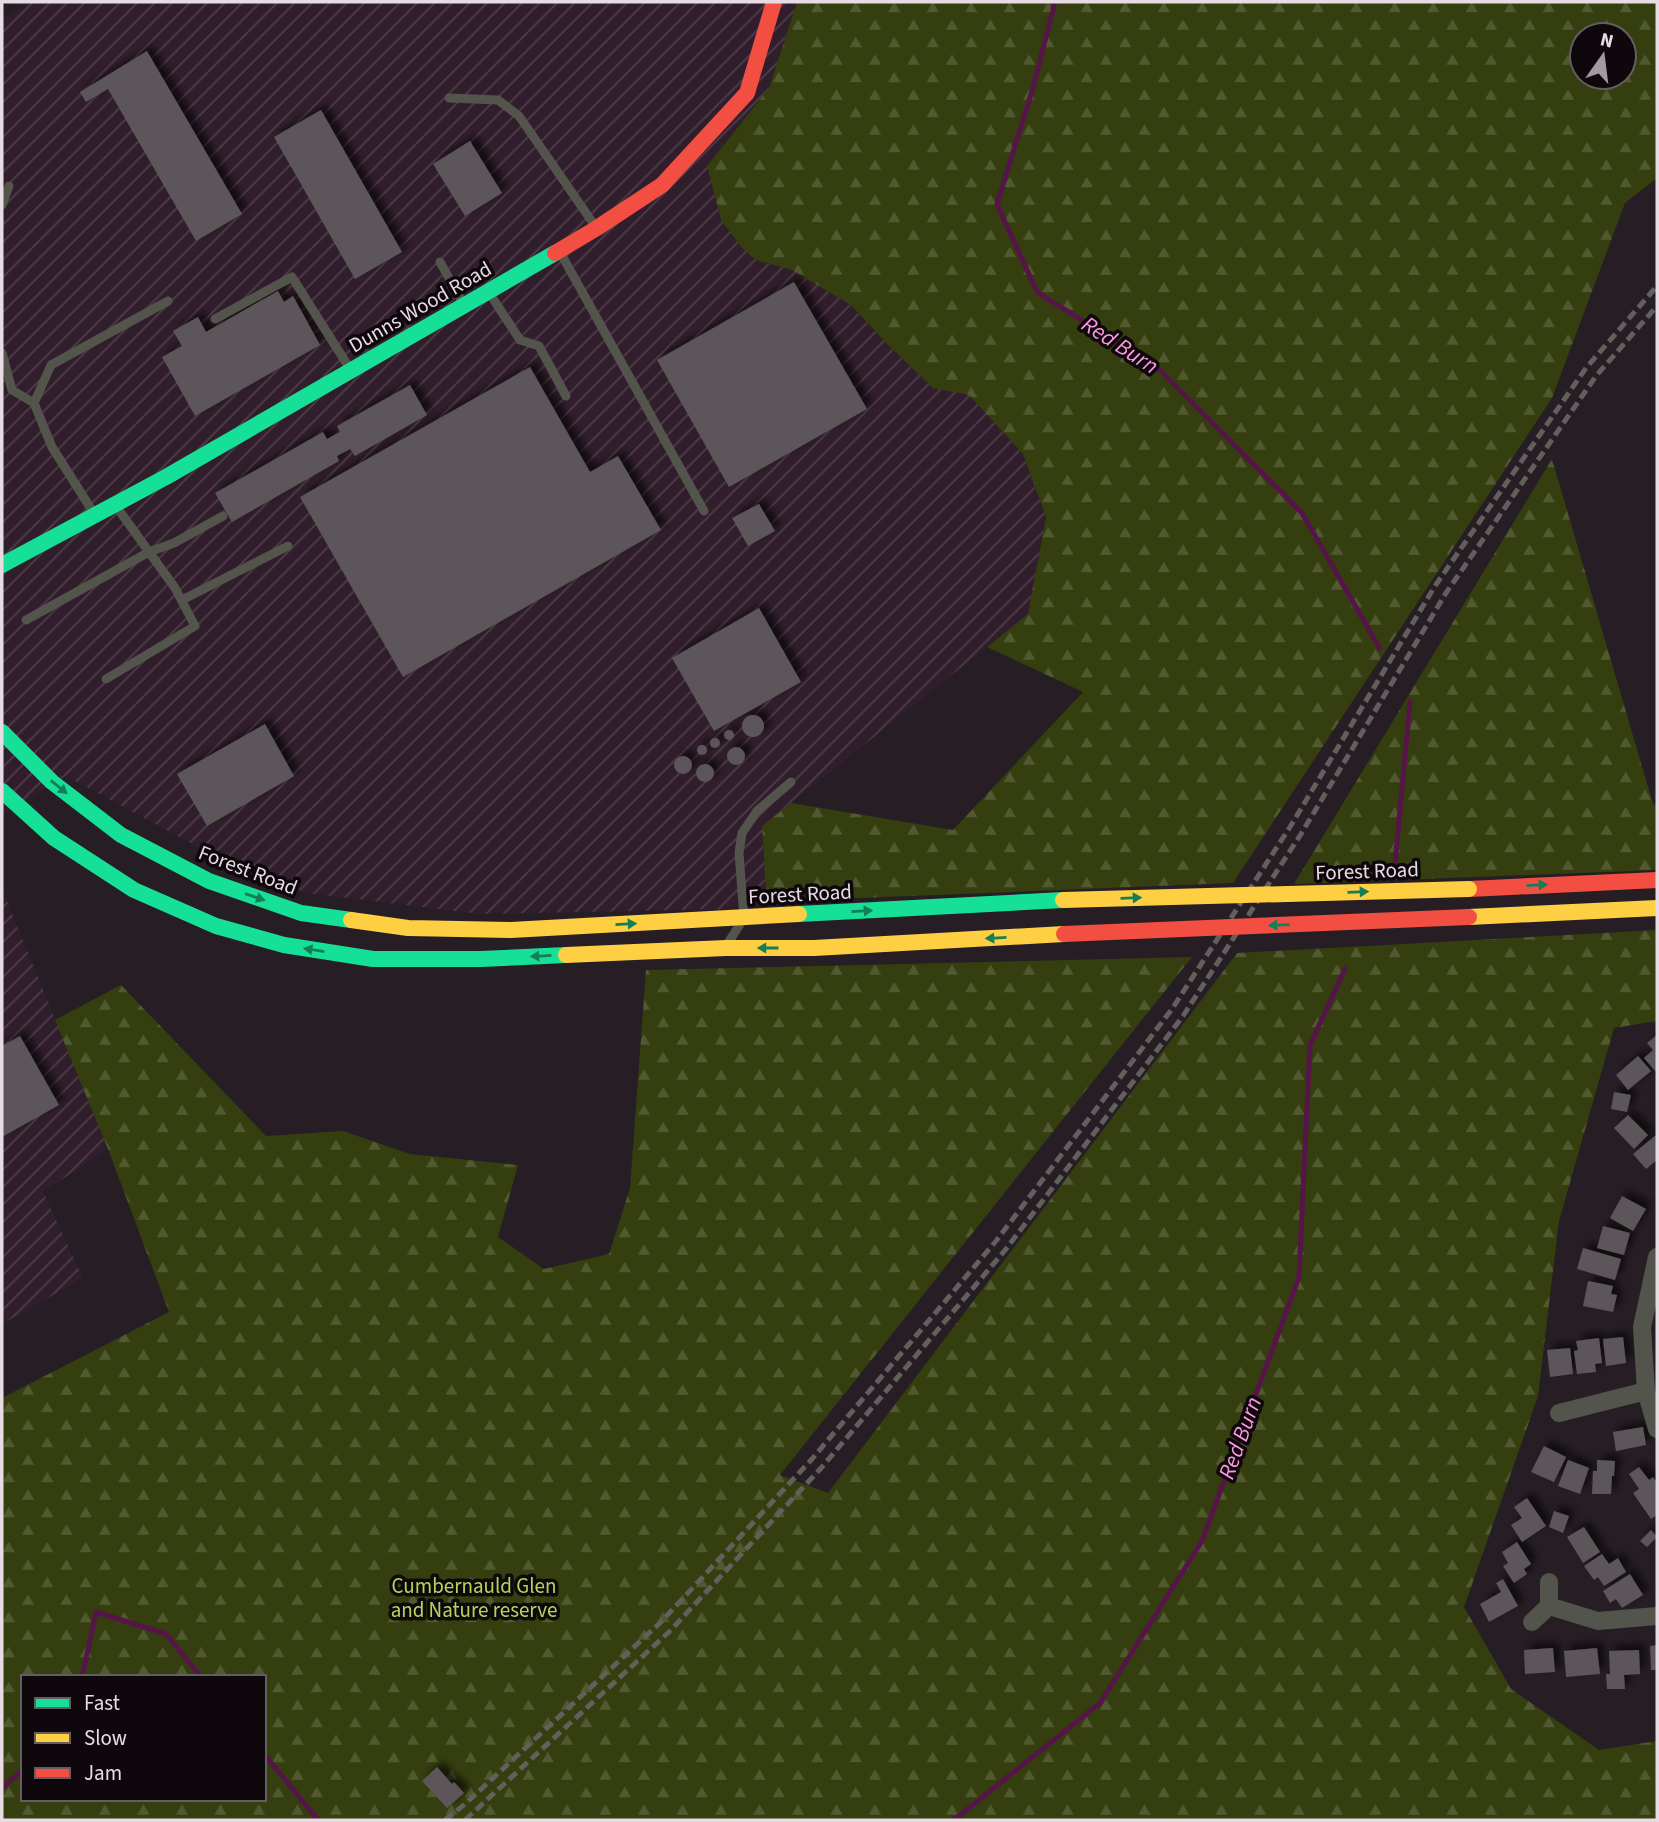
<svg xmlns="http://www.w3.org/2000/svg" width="1659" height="1822" font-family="'Source Sans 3',sans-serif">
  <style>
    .industrial { fill: url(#industrial-furrows) }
    .forest { fill: url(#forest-firs); fill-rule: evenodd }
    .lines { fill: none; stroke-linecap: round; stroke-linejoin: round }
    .stream { stroke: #561548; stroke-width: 5 }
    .building { fill: #5c555a; filter: url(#shadow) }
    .lane { stroke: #53544c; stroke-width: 9 }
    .street { stroke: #53544c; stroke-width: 18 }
    .fast { stroke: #16e098; stroke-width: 16 }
    .slow { stroke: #ffcf43; stroke-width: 16 }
    .jam { stroke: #f24e42; stroke-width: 16 }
    .rail { stroke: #62605c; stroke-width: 5; stroke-dasharray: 10 5; stroke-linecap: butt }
    .slow-bridge { stroke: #ffcf43; stroke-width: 16 }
    .jam-bridge { stroke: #f24e42; stroke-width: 16 }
    .oneway { fill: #127f59 }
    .labels { text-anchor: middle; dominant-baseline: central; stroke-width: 7; stroke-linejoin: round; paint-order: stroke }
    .street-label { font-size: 21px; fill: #e7dce3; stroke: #0e080c }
    .park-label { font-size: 21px; fill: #b4d45b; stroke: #0e080c }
    .water-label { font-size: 23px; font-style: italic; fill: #ff98e3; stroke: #0e080c }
  </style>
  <defs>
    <pattern id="industrial-furrows" width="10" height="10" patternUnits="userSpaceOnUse" patternTransform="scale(1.75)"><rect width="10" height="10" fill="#311e2c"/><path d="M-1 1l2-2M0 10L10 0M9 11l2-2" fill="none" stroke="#4f3e4a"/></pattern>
    <pattern id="forest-firs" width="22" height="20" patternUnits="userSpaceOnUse" patternTransform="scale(1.75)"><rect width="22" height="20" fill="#343e0e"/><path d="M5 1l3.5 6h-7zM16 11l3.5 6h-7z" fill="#515931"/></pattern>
    <filter id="shadow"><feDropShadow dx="6" dy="-6" stdDeviation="3.5" flood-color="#0009"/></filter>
  </defs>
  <rect width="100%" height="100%" fill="#261e24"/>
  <!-- industrial -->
  <g class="industrial">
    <polygon points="33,2 797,2 769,88 707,166 721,219 756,260 792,270 851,305 888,345 933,388 969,394 1023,454 1046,517 1028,614 762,826 766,892 728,909 480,914 306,893 200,848 66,776 2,815 2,19"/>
    <polygon points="2,889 108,1149 43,1192 83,1278 2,1324"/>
  </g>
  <!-- forest -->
  <g class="forest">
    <path d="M797,2H1657V178L1625,203L1552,398L1233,883L785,901L766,892L762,826L791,803L953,830L1083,692L987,647L1028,614L1046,517L1023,454L969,395L933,388L888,345L851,305L792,270L756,260L741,247L721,220L707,166L769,88ZM1582,35H1624V77H1582Z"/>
    <polygon points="1552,459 1653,804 1657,805 1657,870 1294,884"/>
    <path d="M1657,930V1021L1614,1028L1559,1221L1538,1396L1464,1607L1511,1689L1599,1750L1657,1741V1820H2V1398L169,1312L108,1149L55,1020L121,985L266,1136L343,1131L410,1154L518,1165L498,1237L544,1269L609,1254L630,1188L646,970L1192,957L780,1475L828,1493L1237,953ZM23,1677H264V1799H23Z"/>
  </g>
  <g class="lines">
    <!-- stream -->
    <g class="stream">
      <polyline points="1055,2 1033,88 997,204 1037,292 1159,369 1302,513 1380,649"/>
      <polyline points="1395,864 1410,702"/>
      <polyline points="82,1677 96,1612 166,1634 201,1677"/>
      <polyline points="264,1754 318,1820"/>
      <polyline points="2,1788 23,1769"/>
      <polyline points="954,1820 1100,1703 1202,1541 1299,1277 1310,1045 1345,969"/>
    </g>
  </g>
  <!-- building -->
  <g class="building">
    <polygon points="147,51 242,214 196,241 108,89 86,102 80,92"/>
    <polygon points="321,110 402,252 355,279 274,137"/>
    <polygon points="470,141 502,193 465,216 433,164"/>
    <polygon points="794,282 867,409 729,487 657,360"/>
    <polygon points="278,291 284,302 293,296 320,345 195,416 162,357 182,346 173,331 198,317 206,332"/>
    <polygon points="530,367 590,472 618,456 661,530 403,677 300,497"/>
    <polygon points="410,385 427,415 355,456 350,449 337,456 339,461 232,522 215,493 323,432 327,439 340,432 337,426"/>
    <polygon points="759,504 775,531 748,546 732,518"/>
    <polygon points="759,608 801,682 714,731 672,658"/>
    <circle cx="753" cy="726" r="11"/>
    <polygon points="265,724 294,776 207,826 177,774"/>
    <circle cx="729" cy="735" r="5"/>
    <circle cx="715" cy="743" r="5"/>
    <circle cx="702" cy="750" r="5"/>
    <circle cx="736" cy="756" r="9"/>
    <circle cx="683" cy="765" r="9"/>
    <circle cx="705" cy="773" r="9"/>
    <polygon points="1657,1035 1657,1071 1656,1072 1644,1058 1653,1050 1647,1043"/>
    <polygon points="20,1036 59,1105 2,1137 2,1046"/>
    <polygon points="1638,1056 1651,1071 1628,1090 1616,1075"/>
    <polygon points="1614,1092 1631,1095 1627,1112 1611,1109"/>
    <polygon points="1628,1115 1648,1135 1634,1149 1614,1128"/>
    <polygon points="1656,1135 1657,1138 1657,1160 1646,1169 1633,1154"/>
    <polygon points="1622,1196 1646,1209 1633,1231 1610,1218"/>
    <polygon points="1603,1226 1630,1233 1624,1255 1597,1248"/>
    <polygon points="1583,1248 1621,1259 1615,1280 1577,1269"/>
    <polygon points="1588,1281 1613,1286 1611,1294 1617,1295 1613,1312 1583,1306"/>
    <polygon points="1623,1337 1626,1363 1606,1366 1603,1339"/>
    <polygon points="1599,1338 1602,1363 1595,1364 1596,1372 1577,1374 1574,1351 1578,1350 1576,1341"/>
    <polygon points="1570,1348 1573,1374 1550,1377 1547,1350"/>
    <polygon points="1643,1427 1646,1445 1616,1451 1613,1432"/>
    <polygon points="1544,1446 1566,1457 1554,1482 1531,1472"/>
    <polygon points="1568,1460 1589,1468 1580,1494 1558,1486"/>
    <polygon points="1597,1460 1615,1461 1614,1476 1612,1476 1611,1494 1592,1494 1593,1471 1597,1471"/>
    <polygon points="1639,1467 1649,1480 1653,1477 1657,1483 1657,1515 1651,1519 1633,1493 1639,1489 1629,1474"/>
    <polygon points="1527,1498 1546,1526 1522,1542 1511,1525 1522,1518 1514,1507"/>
    <polygon points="1554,1511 1569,1516 1563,1533 1549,1527"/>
    <polygon points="1584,1527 1600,1552 1583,1563 1567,1537"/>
    <polygon points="1651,1530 1657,1537 1647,1547 1640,1541"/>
    <polygon points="1517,1542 1531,1564 1524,1569 1527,1574 1514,1583 1503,1566 1508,1563 1502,1552"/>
    <polygon points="1602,1554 1609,1564 1618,1558 1626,1572 1604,1586 1598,1577 1594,1580 1584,1566"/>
    <polygon points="1630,1574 1643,1595 1622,1608 1616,1599 1610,1603 1603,1591"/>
    <polygon points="1503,1579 1518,1606 1489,1622 1480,1604 1501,1592 1496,1583"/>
    <polygon points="1657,1645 1657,1670 1651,1670 1650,1646"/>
    <polygon points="1553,1648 1555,1672 1525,1674 1524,1650"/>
    <polygon points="1597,1648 1600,1674 1566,1677 1564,1651"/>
    <polygon points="1639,1650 1640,1674 1624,1675 1625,1689 1607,1689 1606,1674 1610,1674 1609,1651"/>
    <polygon points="437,1767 452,1784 454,1782 464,1793 447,1808 422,1781"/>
  </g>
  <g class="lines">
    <!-- lane -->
    <g class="lane">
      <polyline points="449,98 498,100 519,116 595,226"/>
      <polyline points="2,205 9,186"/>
      <polyline points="560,252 704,511"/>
      <polyline points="440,262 463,303"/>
      <polyline points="490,294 520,340 539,346 566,396"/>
      <polyline points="215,319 292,277 350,369"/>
      <polyline points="2,353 12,390 34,403"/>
      <polyline points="93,512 52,447 34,403 51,365 168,301"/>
      <polyline points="182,600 288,546"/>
      <polyline points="26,620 149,552 174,543 223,516"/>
      <polyline points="106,679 195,626 175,588 116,506"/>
      <polyline points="728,943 744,918 739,853 742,833 757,811 791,782"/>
    </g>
    <!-- street -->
    <g class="street">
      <polyline points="1657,1257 1642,1327 1646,1391 1657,1429"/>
      <polyline points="1559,1413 1646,1391"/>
      <polyline points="1549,1606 1598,1621 1657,1616"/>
      <polyline points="1532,1622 1549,1606 1549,1582"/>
    </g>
    <!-- fast -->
    <g class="fast">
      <polyline points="2,565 166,477 555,253"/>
      <polyline points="2,732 52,782 121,835 209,881 301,913 351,920"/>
      <polyline points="2,791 54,838 134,890 216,926 284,945 373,959 481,959 566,955"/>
      <polyline points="799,914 1063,900"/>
    </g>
    <!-- slow -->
    <g class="slow">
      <polyline points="1469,917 1657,908"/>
      <polyline points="351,920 408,928 511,930 799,914"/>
      <polyline points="566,955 726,948 814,948 1064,934"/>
    </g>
    <!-- jam -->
    <g class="jam">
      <polyline points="555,253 597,228 662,185 747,93 774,2"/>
      <polyline points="1469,889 1657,880"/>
    </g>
    <!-- rail -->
    <g class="rail">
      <polyline points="445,1820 465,1804 661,1622 812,1459 996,1241 1172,1009 1290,827 1435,586 1586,368 1657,286"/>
      <polyline points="465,1820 670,1631 822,1467 1006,1249 1183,1016 1301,834 1446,593 1596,376 1657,306"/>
    </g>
    <!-- slow-bridge -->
    <polyline class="slow-bridge" points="1063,900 1469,889"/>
    <!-- jam-bridge -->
    <polyline class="jam-bridge" points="1064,934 1469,917"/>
  </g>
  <!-- one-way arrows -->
  <defs><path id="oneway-solid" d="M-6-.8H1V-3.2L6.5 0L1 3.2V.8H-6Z" transform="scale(1.75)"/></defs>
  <g class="oneway">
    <use href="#oneway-solid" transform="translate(59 787) rotate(39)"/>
    <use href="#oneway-solid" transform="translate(1537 885) rotate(-3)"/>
    <use href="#oneway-solid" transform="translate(1358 892) rotate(-2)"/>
    <use href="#oneway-solid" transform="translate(255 897) rotate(19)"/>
    <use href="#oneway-solid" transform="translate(1131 898) rotate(-2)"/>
    <use href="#oneway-solid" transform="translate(862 911) rotate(-3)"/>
    <use href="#oneway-solid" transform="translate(626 924) rotate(-3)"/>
    <use href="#oneway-solid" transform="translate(1279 925) rotate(178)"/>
    <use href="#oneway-solid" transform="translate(996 938) rotate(177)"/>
    <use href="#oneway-solid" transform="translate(768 948) rotate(180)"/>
    <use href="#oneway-solid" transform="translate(314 950) rotate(-171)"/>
    <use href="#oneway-solid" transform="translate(541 956) rotate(177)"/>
  </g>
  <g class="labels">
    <!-- street labels -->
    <g class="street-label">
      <text transform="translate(420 307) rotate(-30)">Dunns Wood Road</text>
      <text transform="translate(248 870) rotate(21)">Forest Road</text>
      <text transform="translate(1367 871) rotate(-2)">Forest Road</text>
      <text transform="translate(800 894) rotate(-3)">Forest Road</text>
    </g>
    <!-- park labels -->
    <g class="park-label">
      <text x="474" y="1586">Cumbernauld Glen<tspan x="474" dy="24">and Nature reserve</tspan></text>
    </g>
    <!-- water labels -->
    <g class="water-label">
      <text transform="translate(1120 345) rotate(33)">Red Burn</text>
      <text transform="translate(1240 1438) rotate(-70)">Red Burn</text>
    </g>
  </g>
  <!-- border -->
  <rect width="1659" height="1822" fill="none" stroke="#e7dce3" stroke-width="7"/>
  <!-- legend -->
  <rect x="21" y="1675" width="245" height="126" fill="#0e080c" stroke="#655d62" stroke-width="2"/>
  <rect x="35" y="1698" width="35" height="10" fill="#16e098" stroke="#655d62" stroke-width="2"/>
  <text x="84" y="1710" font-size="21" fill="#e7dce3">Fast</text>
  <rect x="35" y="1733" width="35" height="10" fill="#ffcf43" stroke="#655d62" stroke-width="2"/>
  <text x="84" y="1745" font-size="21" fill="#e7dce3">Slow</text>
  <rect x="35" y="1768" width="35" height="10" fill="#f24e42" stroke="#655d62" stroke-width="2"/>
  <text x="84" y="1780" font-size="21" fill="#e7dce3">Jam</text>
  <!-- north arrow -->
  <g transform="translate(1603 56) rotate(14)"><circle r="33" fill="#0e080c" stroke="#655d62" stroke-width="2"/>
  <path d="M0-5L12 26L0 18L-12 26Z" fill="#a39aa0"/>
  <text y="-10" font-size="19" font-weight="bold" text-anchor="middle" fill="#e7dce3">N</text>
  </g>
</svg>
